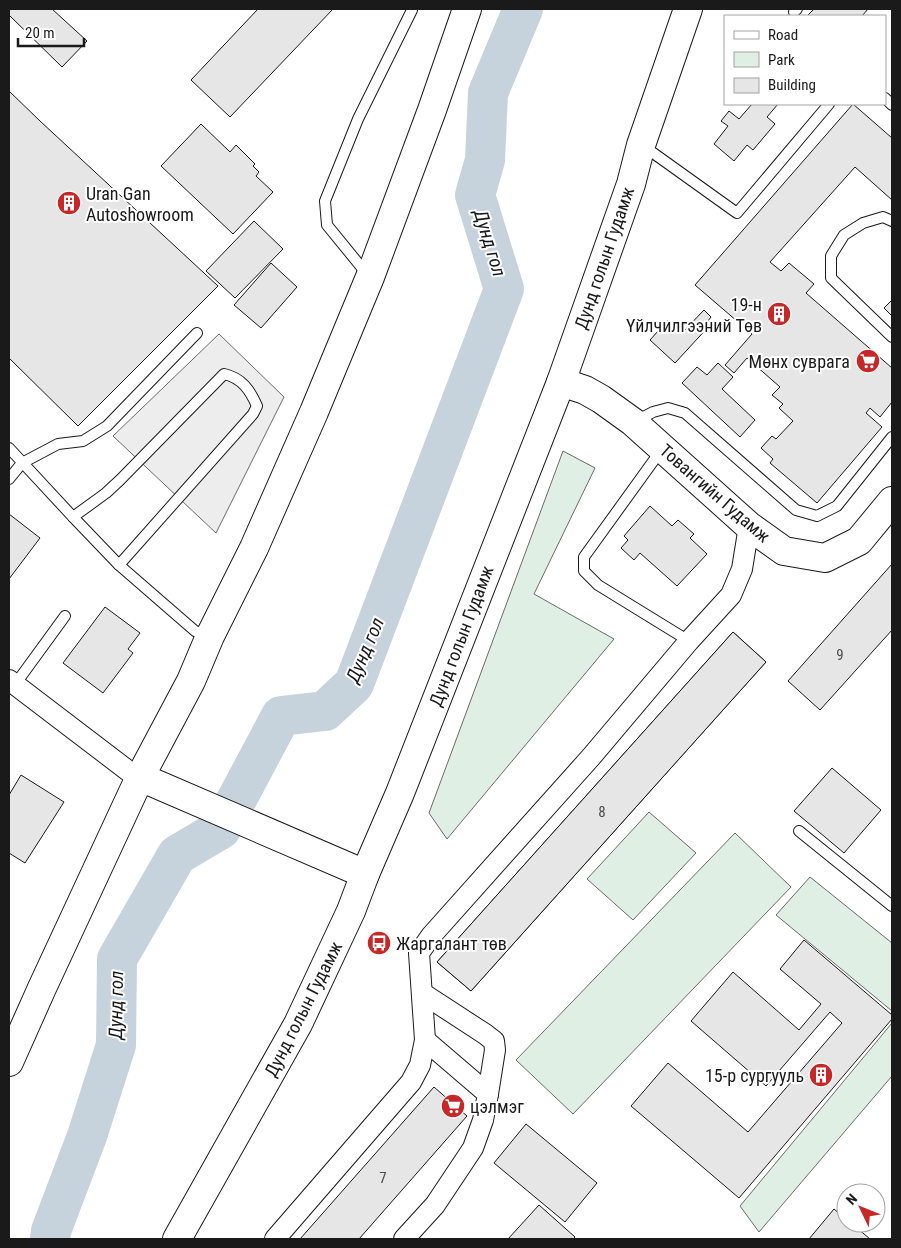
<svg xmlns="http://www.w3.org/2000/svg" width="901" height="1248" font-family="'Roboto Condensed',sans-serif">
  <style>
    .green { fill: #e0efe3; stroke: #6a6a6a }
    .parking { fill: #ededed; stroke: #6a6a6a }
    .lines { fill: none; stroke-linecap: round; stroke-linejoin: round }
    .river { stroke: #c6d2dc; stroke-width: 40 }
    .building { fill: #e6e6e6; stroke: #1a1a1a }
    .lane-casing { stroke: #1a1a1a; stroke-width: 12 }
    .street-casing { stroke: #1a1a1a; stroke-width: 22 }
    .secondary-casing { stroke: #1a1a1a; stroke-width: 30 }
    .lane { stroke: #fff; stroke-width: 10 }
    .street { stroke: #fff; stroke-width: 20 }
    .secondary { stroke: #fff; stroke-width: 28 }
    .labels { text-anchor: middle; dominant-baseline: central; stroke-width: 4; stroke-linejoin: round; paint-order: stroke }
    .number-label { font-size: 15px; fill: #4d4d4d }
    .poi-label { font-size: 18px; fill: #1a1a1a; stroke: #fff; text-anchor: start }
    .street-label { font-size: 18px; fill: #1a1a1a; stroke: #fff }
    .water-label { font-size: 19px; font-style: italic; fill: #1a1a1a; stroke: #fff }
  </style>
  <rect width="100%" height="100%" fill="#fff"/>
  <!-- green -->
  <g class="green">
    <polygon points="563,451 595,468 534,594 614,639 447,839 429,813"/>
    <polygon points="649,812 696,853 633,920 587,879"/>
    <polygon points="735,833 791,887 573,1114 516,1060"/>
    <polygon points="810,877 892,943 892,1011 776,915"/>
    <polygon points="892,1023 892,1076 759,1232 740,1206"/>
  </g>
  <!-- parking -->
  <polygon class="parking" points="219,334 284,397 216,533 113,436"/>
  <g class="lines">
    <!-- river -->
    <polyline class="river" points="50,1239 51,1231 87,1136 116,1045 117,959 177,855 221,829 281,716 325,711 354,684 504,289 475,195 485,160 488,93 523,9"/>
  </g>
  <!-- building -->
  <g class="building">
    <polygon points="9,9 52,9 87,41 62,67 9,15"/>
    <polygon points="258,9 333,9 230,117 191,80"/>
    <polygon points="814,9 868,9 862,16 807,16"/>
    <polygon points="9,91 40,121 218,286 78,426 9,358"/>
    <polygon points="752,104 778,104 767,117 775,124 753,150 747,145 734,161 714,144 728,126 721,121 729,111 739,119"/>
    <polygon points="853,104 892,138 892,200 855,167 770,262 781,271 789,263 814,284 806,293 892,368 892,402 880,417 870,408 866,413 882,427 817,503 770,463 773,459 761,448 772,436 776,439 793,421 779,408 783,404 772,395 780,387 747,358 734,373 725,365 752,334 695,285"/>
    <polygon points="201,124 230,152 236,145 255,164 253,166 259,172 256,176 273,192 233,234 161,166"/>
    <polygon points="254,221 283,249 235,298 206,271"/>
    <polygon points="271,263 297,287 261,328 234,305"/>
    <polygon points="892,300 892,316 884,308"/>
    <polygon points="704,310 711,317 707,322 710,325 675,363 650,340 668,320 682,333"/>
    <polygon points="718,363 733,377 722,389 755,420 740,437 682,383 697,367 707,375"/>
    <polygon points="650,506 672,526 678,520 694,534 690,538 707,554 677,586 640,553 634,560 621,548 628,540 624,536"/>
    <polygon points="9,514 40,538 9,579"/>
    <polygon points="892,564 892,630 820,710 788,681"/>
    <polygon points="105,607 140,633 128,649 133,653 103,693 63,663"/>
    <polygon points="733,632 766,662 471,991 437,962"/>
    <polygon points="733,632 766,662 471,991 437,962"/>
    <polygon points="832,768 881,810 844,853 794,811"/>
    <polygon points="21,775 64,802 25,863 9,853 9,795"/>
    <polygon points="804,940 892,1015 892,1019 739,1198 631,1106 668,1063 748,1132 842,1023 830,1012 766,1086 691,1021 733,972 799,1030 821,1004 780,969"/>
    <polygon points="434,1087 467,1116 359,1239 300,1239"/>
    <polygon points="526,1124 597,1183 565,1222 494,1163"/>
    <polygon points="539,1205 575,1237 573,1239 508,1239"/>
    <polygon points="834,1209 846,1219 846,1223 851,1223 870,1239 809,1239"/>
  </g>
  <g class="lines">
    <!-- lane casing -->
    <g class="lane-casing">
      <g id="lane">
        <polyline points="794,12 797,9"/>
        <polyline points="885,98 892,105"/>
        <polyline points="642,145 737,213 829,104"/>
        <polyline points="892,221 883,217 863,223 844,235 831,256 831,278 892,337"/>
        <polyline points="367,274 327,225 325,201 358,119 412,10"/>
        <polyline points="634,422 653,412 668,408 685,413 796,510 817,516 837,506 892,437"/>
        <path d="M9,448L73,517L106,493L120,480L224,374C242,378 250,390 257,406L253,414L119,565"/>
        <polyline points="662,449 584,557 584,571 598,585 689,641"/>
        <polyline points="9,479 22,463 58,444 83,441 107,426 197,333"/>
        <polyline points="73,517 119,565 195,631 209,636"/>
        <polyline points="14,686 65,616"/>
        <polyline points="799,831 892,906"/>
      </g>
    </g>
    <!-- street casing -->
    <g class="street-casing">
      <g id="street">
        <polyline points="9,680 131,773 140,777"/>
        <polyline points="422,993 485,1034 494,1041 495,1050 488,1094"/>
        <polyline points="275,1239 411,1082 420,1065 425,1040 419,953 431,936 591,757 689,641 731,595 742,569 749,526"/>
        <polyline points="404,1239 435,1205 473,1148 483,1120 488,1094 425,1040"/>
      </g>
    </g>
    <!-- secondary casing -->
    <g class="secondary-casing">
      <g id="secondary">
        <polyline points="561,382 585,390 601,399 633,422 749,526 784,551 825,558 859,541 892,501"/>
        <polyline points="140,777 365,874"/>
        <polyline points="9,1062 42,988 140,777 191,681 210,636 254,548 314,412 370,277 432,110 467,9"/>
        <polyline points="177,1239 298,1024 351,911 365,874 400,793 561,382 631,184 641,145 688,9"/>
      </g>
    </g>
    <!-- lane -->
    <use href="#lane" class="lane"/>
    <!-- street -->
    <use href="#street" class="street"/>
    <!-- secondary -->
    <use href="#secondary" class="secondary"/>
  </g>
  <!-- icons -->
  <defs>
    <g id="building-disc" transform="scale(1.25)"><circle r="9.5" fill="#c62828" stroke="#fff"/><path d="M-4-6H4V6H1V3H-1V6H-4ZM-2.5-4.3h1.7v1.8h-1.7ZM.8-4.3h1.7v1.8H.8ZM-2.5-1h1.7V.8h-1.7ZM.8-1h1.7V.8H.8Z" fill="#fff"/></g>
    <g id="supermarket-disc" transform="scale(1.25)"><circle r="9.5" fill="#c62828" stroke="#fff"/><path d="M-6-5.5h2.5l.6 2H6L4.5 2H-2.5L-4.4-4H-6ZM-1.5 3.2a1.3 1.3 0 1 0 .1 0ZM3 3.2a1.3 1.3 0 1 0 .1 0Z" fill="#fff"/></g>
    <g id="bus-disc" transform="scale(1.25)"><circle r="9.5" fill="#c62828" stroke="#fff"/><path d="M-5-6H5V4H4V6H2V4H-2V6H-4V4H-5ZM-3.5-4V0h7V-4ZM-3.5 1.2v1.5H-2V1.2ZM2 1.2v1.5H3.5V1.2Z" fill="#fff"/></g>
  </defs>
  <g fill-rule="evenodd">
    <use href="#building-disc" x="69" y="203"/>
    <use href="#building-disc" x="779" y="314"/>
    <use href="#supermarket-disc" x="868" y="361"/>
    <use href="#bus-disc" x="379" y="943"/>
    <use href="#building-disc" x="821" y="1075"/>
    <use href="#supermarket-disc" x="453" y="1106"/>
  </g>
  <g class="labels">
    <!-- number labels -->
    <g class="number-label">
      <text x="840" y="655">9</text>
      <text x="602" y="812">8</text>
      <text x="383" y="1178">7</text>
    </g>
    <!-- poi labels -->
    <g class="poi-label">
      <text x="86" y="193">Uran Gan<tspan x="86" dy="21">Autoshowroom</tspan></text>
      <text x="762" y="304" text-anchor="end">19-н<tspan x="762" dy="21">Үйлчилгээний Төв</tspan></text>
      <text x="850" y="361" text-anchor="end">Мөнх суврага</text>
      <text x="396" y="943">Жаргалант төв</text>
      <text x="804" y="1075" text-anchor="end">15-р сургууль</text>
      <text x="470" y="1106">цэлмэг</text>
    </g>
    <!-- street labels -->
    <g class="street-label">
      <text transform="translate(604 258) rotate(-71)">Дунд голын Гудамж</text>
      <text transform="translate(715 493) rotate(41)">Товангийн Гудамж</text>
      <text transform="translate(461 636) rotate(-69)">Дунд голын Гудамж</text>
      <text transform="translate(303 1009) rotate(-63)">Дунд голын Гудамж</text>
    </g>
    <!-- water labels -->
    <g class="water-label">
      <text transform="translate(490 243) rotate(73)">Дунд гол</text>
      <text transform="translate(365 650) rotate(-67)">Дунд гол</text>
      <text transform="translate(116 1005) rotate(-89)">Дунд гол</text>
    </g>
  </g>
  <!-- border -->
  <rect width="901" height="1248" fill="none" stroke="#1a1a1a" stroke-width="20"/>
  <!-- legend -->
  <rect x="724" y="15" width="162" height="90" fill="#ffffff" stroke="#a3a3a3"/>
  <rect x="734" y="31" width="25" height="8" fill="#ffffff" stroke="#a3a3a3"/>
  <text x="768" y="40" font-size="15" fill="#1a1a1a">Road</text>
  <rect x="734" y="52" width="25" height="15" fill="#e0efe3" stroke="#a3a3a3"/>
  <text x="768" y="65" font-size="15" fill="#1a1a1a">Park</text>
  <rect x="734" y="78" width="25" height="15" fill="#e6e6e6" stroke="#a3a3a3"/>
  <text x="768" y="90" font-size="15" fill="#1a1a1a">Building</text>
  <!-- north arrow -->
  <g transform="translate(861 1208) rotate(313)"><circle r="24" fill="#ffffff" stroke="#a3a3a3"/>
  <path d="M0-4L9 19L0 12L-9 19Z" fill="#c62828"/>
  <text y="-8" font-size="14" font-weight="bold" text-anchor="middle" fill="#1a1a1a">N</text>
  </g>
  <!-- scale -->
  <path d="M18 38v8h66v-8" fill="none" stroke="#1a1a1a" stroke-width="2.5"/>
  <text x="25" y="38" font-size="15" fill="#1a1a1a" stroke="#ffffff" stroke-width="4" paint-order="stroke">20 m</text>
</svg>
